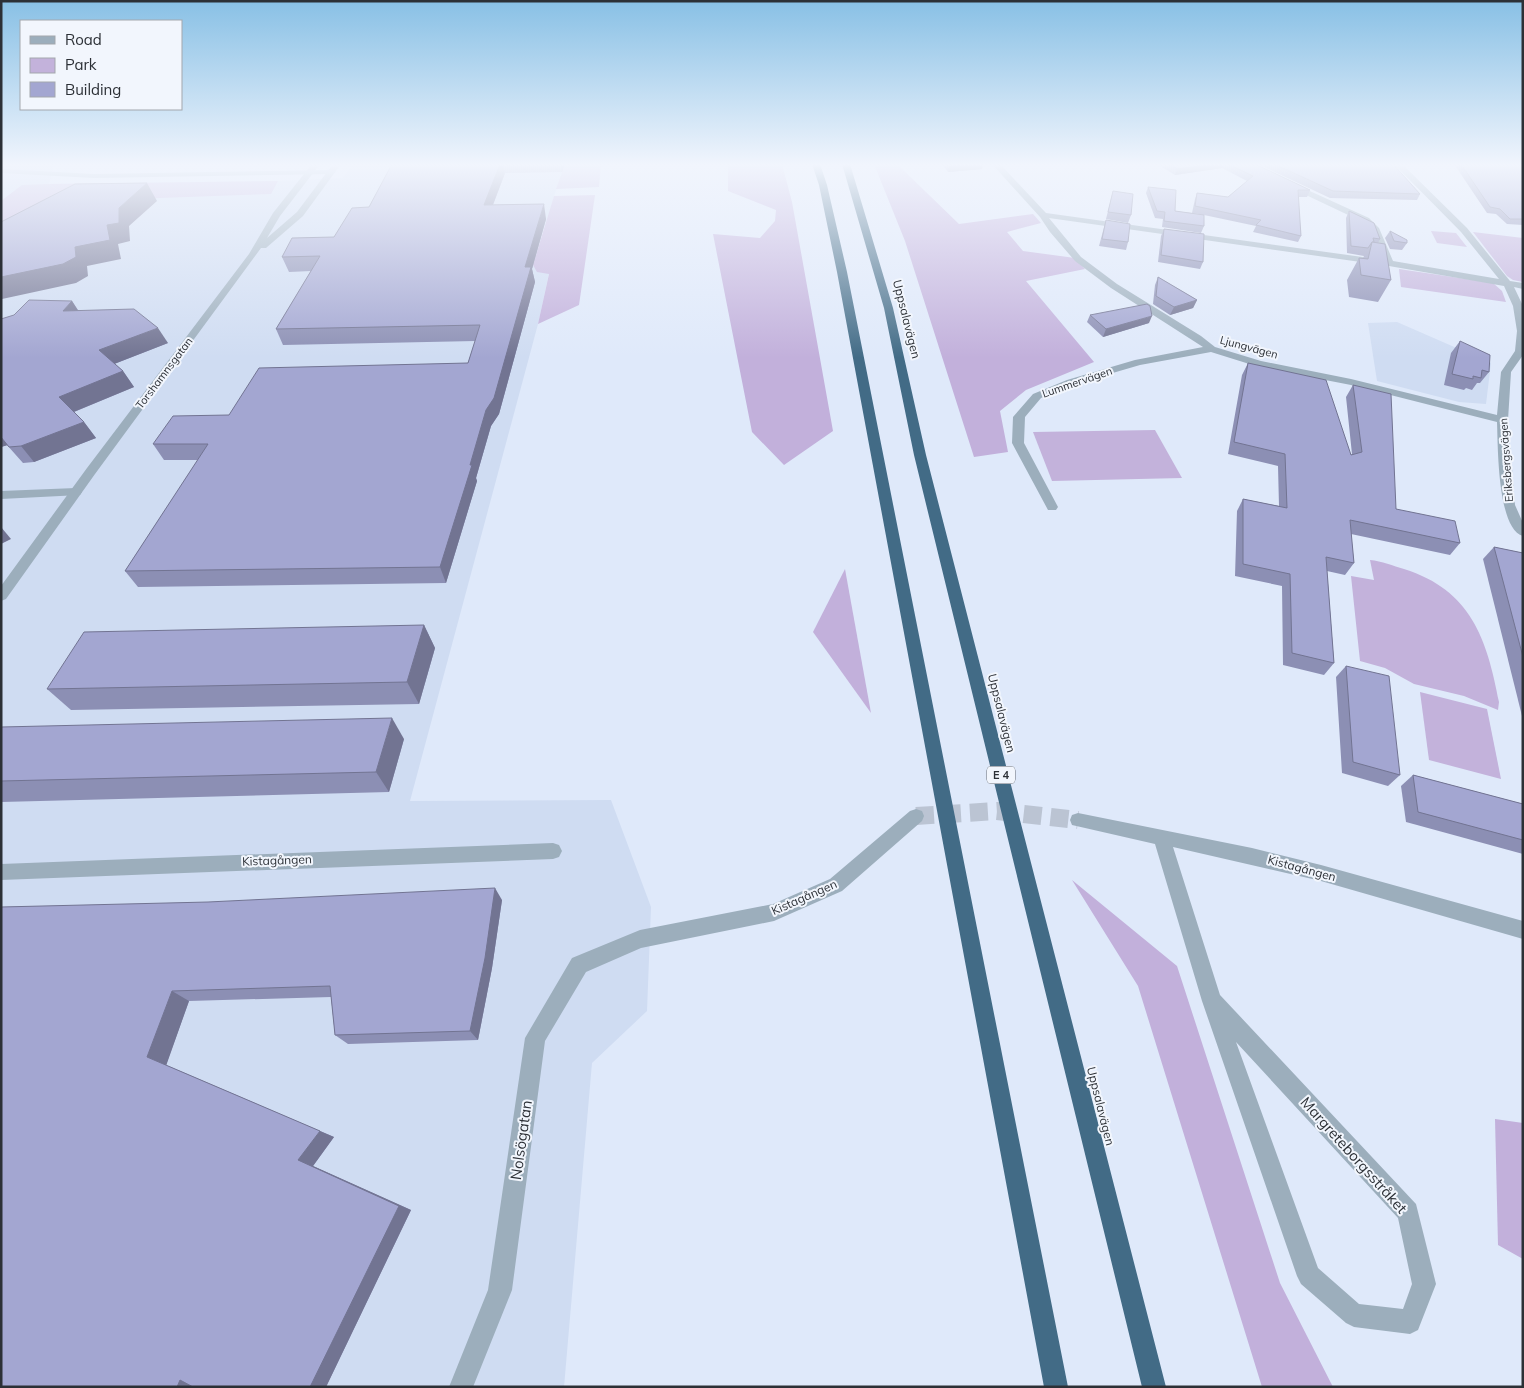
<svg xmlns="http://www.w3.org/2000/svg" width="1524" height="1388" font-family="Mulish,sans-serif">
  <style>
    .built { fill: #cfdcf2 }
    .green { fill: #c3b2db }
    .forest { fill: #c2b0db }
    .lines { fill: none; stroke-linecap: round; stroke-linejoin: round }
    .minor-tunnel { stroke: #bbc4d3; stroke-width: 18; stroke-dasharray: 18 9; stroke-linecap: butt }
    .minor { fill: #9caebc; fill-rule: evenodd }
    .tertiary { fill: #9caebc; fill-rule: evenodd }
    .motorway { fill: #426b86; fill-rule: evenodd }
    .wall { fill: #8c8fb4 }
    .shaded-wall { fill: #727492 }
    .building { fill: #a3a6d1; stroke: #727492 }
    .labels { text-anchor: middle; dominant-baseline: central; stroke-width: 4; stroke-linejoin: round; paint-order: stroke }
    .far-street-label { font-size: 11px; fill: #2c3036; stroke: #f2f6fd }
    .shield { fill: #f2f6fd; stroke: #676b72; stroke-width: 1 }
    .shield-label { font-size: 11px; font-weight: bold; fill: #2c3036 }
    .street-label { font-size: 12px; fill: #2c3036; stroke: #f2f6fd }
    .near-street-label { font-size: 15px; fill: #2c3036; stroke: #f2f6fd }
  </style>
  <rect width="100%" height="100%" fill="#dfe9fa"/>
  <!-- built -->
  <g class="built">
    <polygon points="1,164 54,164 49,184 278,181 343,178 352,164 564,164 533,265 549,273 538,324 410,801 611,800 651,907 647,1011 592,1063 564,1387 1,1387"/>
    <polygon points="1397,322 1491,363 1486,404 1459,402 1377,381 1368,323"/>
  </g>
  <!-- green -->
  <g class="green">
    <polygon points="48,184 77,201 1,242 1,201 22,185"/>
    <polygon points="1431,231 1456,233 1467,247 1437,243"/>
    <polygon points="1399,269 1493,283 1502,291 1506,302 1401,287"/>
    <polygon points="1155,430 1182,478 1052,481 1033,432"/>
    <path d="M1370,560C1382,561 1393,566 1404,569C1471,590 1487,639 1499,702L1498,710L1464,696L1414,684L1385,668L1360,661L1351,576L1374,580Z"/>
    <polygon points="1420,692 1487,709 1501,779 1429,760"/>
  </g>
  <!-- forest -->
  <g class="forest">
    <polygon points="565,164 601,164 599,187 556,189"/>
    <polygon points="728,164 782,164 792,202 833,431 784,465 752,432 713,234 760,238 775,221 776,210 728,191"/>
    <polygon points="874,164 897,164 959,224 1033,214 1041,223 1007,232 1023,251 1075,258 1085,269 1026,281 1094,362 1026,390 1000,411 1008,452 974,457 905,241"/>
    <polygon points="278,181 271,194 77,201 48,184"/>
    <polygon points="595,195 579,305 538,324 549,274 537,272 533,265 554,196"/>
    <polygon points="1473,232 1523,238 1523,282 1513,280 1507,276"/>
    <polygon points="845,569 871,713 813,632"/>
    <polygon points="1072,880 1177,966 1280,1283 1333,1387 1262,1387 1138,986"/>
    <polygon points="1495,1119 1523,1123 1523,1259 1498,1245"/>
  </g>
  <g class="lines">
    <!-- minor-tunnel -->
    <polyline class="minor-tunnel" points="916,816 997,811 1078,820"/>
    <!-- minor -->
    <g class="minor">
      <path d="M992,164H1000L1046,213L1384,260L1371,229L1363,222L1287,186V182H1290L1369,218L1379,228L1393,261L1499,279L1461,232L1394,164H1402L1467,228L1510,281L1523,283V289L1514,287L1523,306V355L1511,372L1508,420L1515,505L1523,523V536C1497,529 1498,445 1497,422L1351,385L1259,367L1211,352L1140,365L1075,384L1041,398L1025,417L1024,443L1058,507L1056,510H1048L1012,443L1013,417L1033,394L1067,380L1135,360L1203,347L1111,288L1075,261L1050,232L1040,217ZM1049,218L1389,266L1504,286L1513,306L1517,331L1515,351L1501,372L1497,415L1351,379L1261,361L1215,347L1201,336L1117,284L1081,257Z"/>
      <polygon points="1,169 94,174 332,170 336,172 332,174 94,178 1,173"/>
      <polygon points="76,488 80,489 82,492 80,495 1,499 1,491"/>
      <polygon points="916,809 922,811 924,816 922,821 842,891 774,921 641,948 586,972 545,1041 512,1290 473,1387 449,1387 488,1290 525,1038 572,958 640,930 773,904 830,879 910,811"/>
      <path d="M1078,813L1252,848L1321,865L1523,921V939L1321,881L1173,847L1220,995L1416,1204L1436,1284L1418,1330L1410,1334L1354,1327L1346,1323L1301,1284L1297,1276L1202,1001L1155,844L1072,825L1070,820L1072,815ZM1236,1042L1398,1218L1412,1284L1403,1309L1359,1304L1318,1268Z"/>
      <polygon points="553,843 559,845 562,851 559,857 553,859 1,880 1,864"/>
    </g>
    <!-- tertiary -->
    <polygon class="tertiary" points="312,164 320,164 280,216 267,238 297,212 333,164 341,164 303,216 266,248 261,248 95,474 6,599 1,601 1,586 87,468 249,254 273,213"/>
    <!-- motorway -->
    <g class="motorway">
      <polygon points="812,164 820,164 827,185 847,272 1068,1387 1044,1387 837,272 819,185"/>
      <polygon points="842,164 850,164 893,308 926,455 1166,1387 1142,1387 914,455 884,308"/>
    </g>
  </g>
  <!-- wall -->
  <g class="wall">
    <polygon points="392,164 565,164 562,172 505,173 493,205 546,219 532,269 535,282 499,414 491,426 476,478 477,481 446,583 138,587 125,571 198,460 164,460 153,444 229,415 468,363 475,341 283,345 276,329 311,271 289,272 282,257 334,237 369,207"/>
    <polygon points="942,164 983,164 982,169 948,172"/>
    <polygon points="1157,164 1255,164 1310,190 1307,197 1298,197 1301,236 1298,242 1253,232 1256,226 1204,215 1204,226 1201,233 1162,227 1163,219 1155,218 1146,193 1148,187 1175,211 1199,214 1192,213 1195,199 1197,193 1228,197 1247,181 1222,168 1175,175"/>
    <polygon points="1258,164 1393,164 1420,194 1417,200 1330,198"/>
    <polygon points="1454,164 1523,164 1523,225 1507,224 1496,214 1487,213"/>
    <polygon points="1113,191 1131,215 1128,223 1106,219"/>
    <polygon points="1349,211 1380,239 1378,243 1391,280 1378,302 1349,297 1347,280 1359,258 1363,258 1364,256 1347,253 1346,218"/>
    <polygon points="1106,220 1128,242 1126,250 1099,246"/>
    <polygon points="1164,229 1203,262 1200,269 1158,262 1161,236"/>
    <polygon points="1390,231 1407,243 1402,250 1390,249 1385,238"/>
    <polygon points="1158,277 1197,300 1193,308 1170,315 1153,304 1155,285"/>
    <polygon points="72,301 78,310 168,343 114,364 123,371 134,387 74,412 84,422 96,438 34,462 23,463 7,445 1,447 1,319"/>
    <polygon points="1090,315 1149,323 1103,337 1087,322"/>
    <polygon points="1460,341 1489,372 1480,383 1477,383 1472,390 1466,388 1464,390 1444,385 1451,353"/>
    <polygon points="1248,363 1351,455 1352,454 1346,397 1353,385 1396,509 1460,543 1450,555 1351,534 1354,563 1345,575 1327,571 1334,663 1324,675 1283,665 1282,586 1235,576 1237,511 1243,499 1279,506 1278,466 1228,454 1242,375"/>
    <polygon points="1494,547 1523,553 1523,720 1483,559"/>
    <polygon points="424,625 435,648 419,704 71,710 47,689"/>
    <polygon points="1346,666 1400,775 1388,786 1342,773 1336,677"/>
    <polygon points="1,727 404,739 389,792 1,802"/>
    <polygon points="1413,775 1523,804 1523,854 1406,822 1401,786"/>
    <polygon points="502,900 492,968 478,1040 348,1044 335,1035 331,997 189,1001 166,1065 334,1137 313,1166 411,1210 326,1387 1,1387 1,907"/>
  </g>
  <!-- shaded-wall -->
  <g class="shaded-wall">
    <polygon points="500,164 502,164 505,173 487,220 484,205"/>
    <polygon points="561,164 565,164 562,172"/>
    <polygon points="972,164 983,164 982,169 948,172 949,166"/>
    <polygon points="1213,164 1224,164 1222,168 1175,175 1177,169"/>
    <polygon points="147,183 157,201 129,226 130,241 118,244 121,259 87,266 88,276 76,283 2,299 1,277 75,247 107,225 119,208"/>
    <polygon points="544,204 546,219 532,269 535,282 499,414 491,426 476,478 477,481 446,583 440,567 486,410 525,267"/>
    <polygon points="1197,300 1193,308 1170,315 1174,307"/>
    <polygon points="72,301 82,317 63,311"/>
    <polygon points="1152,316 1149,323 1103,337 1106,329"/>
    <polygon points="158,328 168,343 109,366 99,350"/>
    <polygon points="123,371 134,387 71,413 59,397"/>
    <polygon points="84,422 96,438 34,462 21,446"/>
    <polygon points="1,437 8,445 1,447"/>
    <polygon points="1,527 11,539 1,544"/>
    <polygon points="424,625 435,648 419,704 407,682"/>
    <polygon points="392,718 404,739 389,792 376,772"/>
    <polygon points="495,888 502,900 492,968 478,1040 470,1031"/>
    <polygon points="172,991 189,1001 166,1066 147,1057"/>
    <polygon points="320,1131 334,1137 313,1166 411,1210 326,1387 310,1387 298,1160"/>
    <polygon points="180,1380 197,1387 177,1387"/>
  </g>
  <!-- building -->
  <g class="building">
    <polygon points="392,164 500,164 484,205 544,204 525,267 531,267 494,398 486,410 470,465 472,465 440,567 125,571 208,444 153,444 173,416 229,415 259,368 468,363 480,325 276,329 320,256 282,257 292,238 334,237 352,208 369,207"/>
    <polygon points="947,164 972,164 949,166"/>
    <polygon points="1169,164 1213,164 1177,169"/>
    <polygon points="1228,164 1255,164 1310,190 1298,190 1301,236 1256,225 1261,220 1195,206 1197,193 1228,197 1253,176"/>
    <polygon points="1274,164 1393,164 1420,194 1333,191"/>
    <polygon points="1461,164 1523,164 1523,219 1510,219 1500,209 1490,207"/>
    <polygon points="147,183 119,208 119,223 107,225 110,240 75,247 76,257 63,264 1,277 1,222 75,184"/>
    <polygon points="1148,187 1176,190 1175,211 1204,215 1204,226 1164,221 1165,212 1157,211"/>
    <polygon points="1113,191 1133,194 1131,215 1108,212"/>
    <polygon points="1349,211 1374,223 1380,239 1373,238 1374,242 1372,242 1368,248 1351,246"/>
    <polygon points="1106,220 1130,224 1128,242 1102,239"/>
    <polygon points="1164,229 1204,234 1203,262 1161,255"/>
    <polygon points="1390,231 1407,240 1407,243 1394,241"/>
    <polygon points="1372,242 1385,244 1391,280 1361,275 1359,258 1368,259"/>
    <polygon points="1158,277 1197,300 1174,307 1156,296"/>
    <polygon points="29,300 72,301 63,311 134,309 158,328 99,350 123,371 59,397 84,422 21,446 9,447 1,437 1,319 14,315"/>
    <polygon points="1147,304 1150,306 1152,316 1106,329 1090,315"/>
    <polygon points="1460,341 1490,355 1489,372 1482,370 1481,378 1473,376 1473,379 1452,374"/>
    <polygon points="1248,363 1326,380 1351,455 1362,452 1353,385 1391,394 1396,509 1455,521 1460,543 1350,520 1354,563 1326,557 1334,663 1292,653 1290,574 1243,564 1243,499 1287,508 1285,454 1234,442"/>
    <polygon points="1494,547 1523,553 1523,657"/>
    <polygon points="424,625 407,682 47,689 84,632"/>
    <polygon points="1346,666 1389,676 1400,775 1353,762"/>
    <polygon points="392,718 376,772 1,781 1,727"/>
    <polygon points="1413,775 1523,804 1523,840 1418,812"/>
    <polygon points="495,888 485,958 470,1031 335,1035 330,986 172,991 147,1057 320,1131 298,1160 399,1206 310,1387 193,1387 180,1380 177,1387 1,1387 1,907 208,902"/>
  </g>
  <!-- sky -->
  <linearGradient id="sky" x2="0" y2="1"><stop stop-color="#88c0e5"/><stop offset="0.46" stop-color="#f1f5fd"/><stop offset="1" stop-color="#f1f5fd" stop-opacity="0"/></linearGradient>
  <rect width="1524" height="358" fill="url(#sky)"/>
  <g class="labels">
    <!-- far-street labels -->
    <g class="far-street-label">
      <text transform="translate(1249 347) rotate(15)">Ljungvägen</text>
      <text transform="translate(164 373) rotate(-53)">Torshamnsgatan</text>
      <text transform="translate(1077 382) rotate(-19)">Lummervägen</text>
      <text transform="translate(1506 460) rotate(-94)">Eriksbergsvägen</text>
    </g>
    <!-- shield labels -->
    <rect class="shield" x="987" y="766.5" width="28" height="17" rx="4"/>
    <g class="shield-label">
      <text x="1001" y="775">E 4</text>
    </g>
    <!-- street labels -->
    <g class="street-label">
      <text transform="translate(907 319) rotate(76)">Uppsalavägen</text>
      <text transform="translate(1002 713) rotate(76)">Uppsalavägen</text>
      <text transform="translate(277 860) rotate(-2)">Kistagången</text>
      <text transform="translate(1302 868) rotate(15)">Kistagången</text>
      <text transform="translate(804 897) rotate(-24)">Kistagången</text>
      <text transform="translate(1101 1106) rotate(76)">Uppsalavägen</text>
    </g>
    <!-- near-street labels -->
    <g class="near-street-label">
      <text transform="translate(521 1140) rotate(-82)">Nolsögatan</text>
      <text transform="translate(1354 1155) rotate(48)">Margreteborgsstråket</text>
    </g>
  </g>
  <!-- border -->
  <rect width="1524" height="1388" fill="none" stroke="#2c3036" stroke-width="5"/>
  <!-- legend -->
  <rect x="20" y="20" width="162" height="90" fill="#f2f6fd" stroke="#a3a7ad"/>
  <rect x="30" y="36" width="25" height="8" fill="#9caebc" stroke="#a3a7ad"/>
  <text x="65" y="45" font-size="15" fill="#2c3036">Road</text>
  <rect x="30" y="58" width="25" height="15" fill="#c3b2db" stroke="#a3a7ad"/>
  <text x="65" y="70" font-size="15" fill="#2c3036">Park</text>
  <rect x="30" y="82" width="25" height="15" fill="#a3a6d1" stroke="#a3a7ad"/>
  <text x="65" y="95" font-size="15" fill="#2c3036">Building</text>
</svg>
